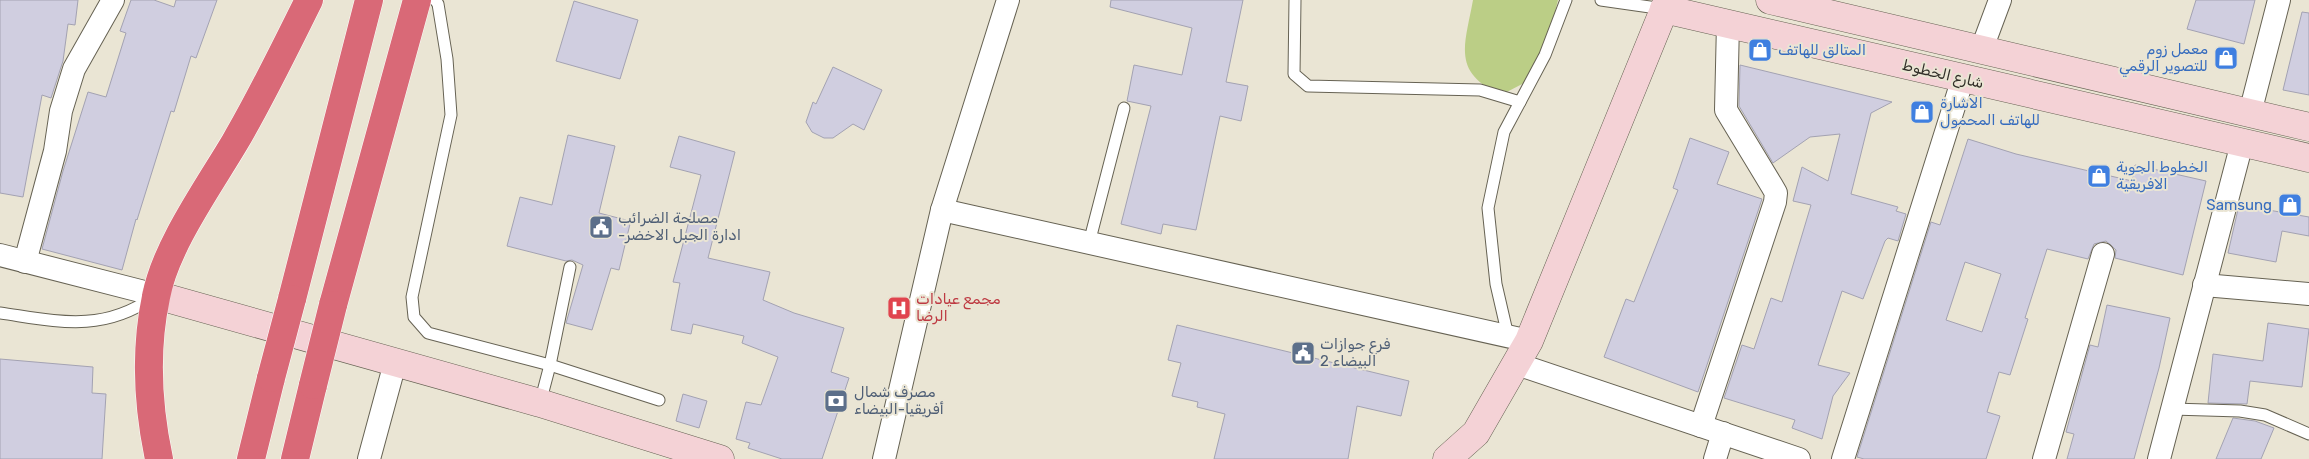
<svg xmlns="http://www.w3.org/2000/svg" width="2309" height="459" font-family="Rubik,'Noto Naskh Arabic',sans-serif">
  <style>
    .green { fill: #bbce86 }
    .building { fill: #d0cee0; stroke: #a3a2b2; fill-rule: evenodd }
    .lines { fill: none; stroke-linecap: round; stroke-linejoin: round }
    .lane-casing { stroke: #666253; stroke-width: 13 }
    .street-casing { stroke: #666253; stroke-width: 24 }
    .secondary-casing { stroke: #666253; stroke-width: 29 }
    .highway-casing { stroke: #fff; stroke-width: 29 }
    .lane { stroke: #fff; stroke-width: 11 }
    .street { stroke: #fff; stroke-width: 22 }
    .secondary { stroke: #f4d2d6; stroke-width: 28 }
    .highway { stroke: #d96977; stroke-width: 28 }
    .highway-bridge-casing { stroke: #fff; stroke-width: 29; stroke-linecap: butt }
    .highway-bridge { stroke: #d96977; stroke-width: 28 }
    .labels { text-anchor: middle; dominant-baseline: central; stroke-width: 4; stroke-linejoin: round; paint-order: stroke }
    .shop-label { font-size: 15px; fill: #366cbe; stroke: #eae5d4; text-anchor: start }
    .street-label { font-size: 15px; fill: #312f28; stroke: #eae5d4 }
    .service-label { font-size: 15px; fill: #4e5e75; stroke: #eae5d4; text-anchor: start }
    .health-label { font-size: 15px; fill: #be3a42; stroke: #eae5d4; text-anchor: start }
  </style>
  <rect width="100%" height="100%" fill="#eae5d4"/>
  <!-- green -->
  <path class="green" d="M1473,0H1558L1551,28L1528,81L1501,95C1451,72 1465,45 1473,0Z"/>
  <!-- building -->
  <g class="building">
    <polygon points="0,0 78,0 75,25 68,24 63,61 51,98 42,95 23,197 0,193"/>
    <polygon points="131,0 154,0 174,7 176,0 217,0 196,58 191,56 174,112 171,111 137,220 136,219 122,270 42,249 63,171 88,92 106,97 126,33 120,31"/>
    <polygon points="1111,0 1243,0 1226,82 1248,86 1241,121 1220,116 1196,230 1163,224 1161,234 1121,224 1151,106 1127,101 1134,65 1182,75 1192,28 1110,7"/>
    <polygon points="2196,0 2255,0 2244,44 2187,29"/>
    <polygon points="574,1 638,20 620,79 556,61"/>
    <polygon points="2302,12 2309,13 2309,95 2283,90"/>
    <polygon points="1740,65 1892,102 1871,113 1851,194 1898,207 1896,211 1906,214 1898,241 1888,238 1885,241 1863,299 1842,291 1818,365 1850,373 1833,396 1822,439 1792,428 1795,420 1724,398 1742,345 1754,349 1771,298 1782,302 1811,205 1793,201 1802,167 1828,181 1840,134 1810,137 1773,163 1739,106"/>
    <polygon points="833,67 882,90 864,130 853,124 833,138 824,138 812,132 806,122 813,102 816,104"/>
    <polygon points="568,135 615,146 599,213 626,220 625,223 630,224 619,270 611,268 592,330 566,323 583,265 572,260 566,261 507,246 520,197 552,205"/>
    <polygon points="679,136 735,152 708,258 770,272 763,300 794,313 844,328 831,372 849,378 822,459 782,459 748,448 750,443 736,439 746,402 761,405 778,357 742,343 744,336 693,324 691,334 671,330 680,283 673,282 701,175 670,167"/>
    <polygon points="1690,138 1729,152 1717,184 1762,199 1698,392 1604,357 1626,299 1634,302 1678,190 1673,188"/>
    <path d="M1968,139L2016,154L2132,181L2135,165L2206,181L2183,275L2115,258L2116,250L2106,241L2094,244L2088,259L2047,249L2025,318L2028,319L2010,375L1999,372L1987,412L2000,416L1986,459H1864L1857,457L1931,222L1940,225ZM1965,262L2001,274L1982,332L1946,320Z"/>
    <polygon points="2239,205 2309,217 2309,236 2282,231 2276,262 2228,253"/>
    <polygon points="2107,305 2170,318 2159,368 2134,459 2067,459 2074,434 2066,432 2090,345 2098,347"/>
    <polygon points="2268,323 2309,329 2302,387 2250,381 2247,404 2208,403 2213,354 2263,361"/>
    <polygon points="1177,325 1409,381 1401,416 1357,406 1348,459 1214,459 1225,414 1197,407 1198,402 1172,396 1181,363 1168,360"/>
    <polygon points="0,359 93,367 92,393 106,394 102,459 0,459"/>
    <polygon points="683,394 707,401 699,428 676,421"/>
    <polygon points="2233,418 2255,421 2274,428 2261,459 2216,459"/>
  </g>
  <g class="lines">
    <!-- lane casing -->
    <g class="lane-casing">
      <g id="lane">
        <polyline points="435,0 438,4 447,59 451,115 412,297 414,317 428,333 550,365 659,400"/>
        <polyline points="1295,0 1294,74 1308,86 1480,90 1520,102"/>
        <polyline points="1601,0 1664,9"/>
        <polyline points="1089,243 1124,108"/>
        <path d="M0,313C57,321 101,333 152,298"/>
        <polyline points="1508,336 1496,284 1488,208 1504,132 1545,55 1566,0"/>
        <polyline points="540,403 550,365 570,267"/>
        <polyline points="2172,409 2240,411 2265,415 2309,434"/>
      </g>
    </g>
    <!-- street casing -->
    <g class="street-casing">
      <g id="street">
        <polyline points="1981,51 2000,0"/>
        <polyline points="2250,113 2279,0"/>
        <polyline points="942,210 1529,341"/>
        <polyline points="0,255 156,295"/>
        <polyline points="25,262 55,151 61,111 74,69 113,0"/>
        <polyline points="2204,285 2309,294"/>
        <polyline points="1517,364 1799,459"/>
        <polyline points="1701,426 1775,202 1776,193 1772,186 1726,110 1728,23"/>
        <polyline points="369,459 395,363"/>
        <polyline points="884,459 942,210 1008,0"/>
        <polyline points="1715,459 1723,433"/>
        <polyline points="1843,459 1963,78"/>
        <polyline points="2044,459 2103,254"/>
        <polyline points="2159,459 2242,143"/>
      </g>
    </g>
    <!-- secondary casing -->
    <g class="secondary-casing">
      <g id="secondary">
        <polyline points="1770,0 2309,127"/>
        <polyline points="1664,9 2309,158"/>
        <polyline points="156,295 540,403 720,459"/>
        <polyline points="1447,459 1476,433 1529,341 1668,0"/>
      </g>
    </g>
    <!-- highway casing -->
    <g class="highway-casing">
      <g id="highway">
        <polyline points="292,299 369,0"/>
        <polyline points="333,305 417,0"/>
        <path d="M159,459C148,407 145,349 156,297C165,247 209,186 235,142C262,96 285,48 309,0"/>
        <polyline points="251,459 271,378"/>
        <polyline points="295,459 313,385"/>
      </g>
    </g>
    <!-- lane -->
    <use href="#lane" class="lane"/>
    <!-- street -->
    <use href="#street" class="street"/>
    <!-- secondary -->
    <use href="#secondary" class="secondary"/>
    <!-- highway -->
    <use href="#highway" class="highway"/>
    <!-- highway-bridge casing -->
    <g class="highway-bridge-casing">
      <g id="highway-bridge">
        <polyline points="271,378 292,299"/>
        <polyline points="313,385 333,305"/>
      </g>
    </g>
    <!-- highway-bridge -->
    <use href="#highway-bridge" class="highway-bridge"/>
  </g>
  <!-- icons -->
  <defs>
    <g id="shop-square" transform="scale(1.25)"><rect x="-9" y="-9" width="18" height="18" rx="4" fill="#3f7fe0" stroke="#eae5d4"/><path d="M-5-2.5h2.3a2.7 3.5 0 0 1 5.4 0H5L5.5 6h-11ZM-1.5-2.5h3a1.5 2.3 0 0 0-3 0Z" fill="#fff"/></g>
    <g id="civic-square" transform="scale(1.25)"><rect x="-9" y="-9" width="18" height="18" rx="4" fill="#5c6f8a" stroke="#eae5d4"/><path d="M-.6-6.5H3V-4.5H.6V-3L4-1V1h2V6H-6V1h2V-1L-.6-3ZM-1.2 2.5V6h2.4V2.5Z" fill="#fff"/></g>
    <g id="hospital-square" transform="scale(1.25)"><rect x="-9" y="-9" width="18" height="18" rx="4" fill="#e0444e" stroke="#eae5d4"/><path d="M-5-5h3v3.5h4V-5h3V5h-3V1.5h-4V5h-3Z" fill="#fff"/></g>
    <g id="bank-square" transform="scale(1.25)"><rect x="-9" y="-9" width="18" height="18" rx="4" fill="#5c6f8a" stroke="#eae5d4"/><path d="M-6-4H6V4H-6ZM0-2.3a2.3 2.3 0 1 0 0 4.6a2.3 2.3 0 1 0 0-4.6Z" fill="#fff"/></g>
  </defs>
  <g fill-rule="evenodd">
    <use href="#shop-square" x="1760" y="50"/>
    <use href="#shop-square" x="2226" y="58"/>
    <use href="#shop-square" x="1922" y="112"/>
    <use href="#shop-square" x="2099" y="176"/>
    <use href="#shop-square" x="2290" y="205"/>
    <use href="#civic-square" x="601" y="227"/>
    <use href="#hospital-square" x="899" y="308"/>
    <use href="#civic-square" x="1303" y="353"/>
    <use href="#bank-square" x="836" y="401"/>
  </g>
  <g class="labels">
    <!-- shop labels -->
    <g class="shop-label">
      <text x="2208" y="49" text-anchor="end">معمل زوم<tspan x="2208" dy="17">للتصوير الرقمي</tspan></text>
      <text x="1778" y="50">المتالق للهاتف</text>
      <text x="1940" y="103">الاشارة<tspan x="1940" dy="17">للهاتف المحمول</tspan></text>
      <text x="2116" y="167">الخطوط الجوية<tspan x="2116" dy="17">الافريقية</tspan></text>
      <text x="2272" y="205" text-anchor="end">Samsung</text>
    </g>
    <!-- street labels -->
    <g class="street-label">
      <text transform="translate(1943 74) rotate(13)">شارع الخطوط</text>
    </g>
    <!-- service labels -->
    <g class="service-label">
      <text x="618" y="218">مصلحة الضرائب<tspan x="618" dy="17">-ادارة الجبل الاخضر</tspan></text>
      <text x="1320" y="344">فرع جوازات<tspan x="1320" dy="17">البيضاء 2</tspan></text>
      <text x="854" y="392">مصرف شمال<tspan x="854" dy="17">أفريقيا-البيضاء</tspan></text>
    </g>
    <!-- health labels -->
    <g class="health-label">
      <text x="916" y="299">مجمع عيادات<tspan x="916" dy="17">الرضا</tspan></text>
    </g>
  </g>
</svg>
